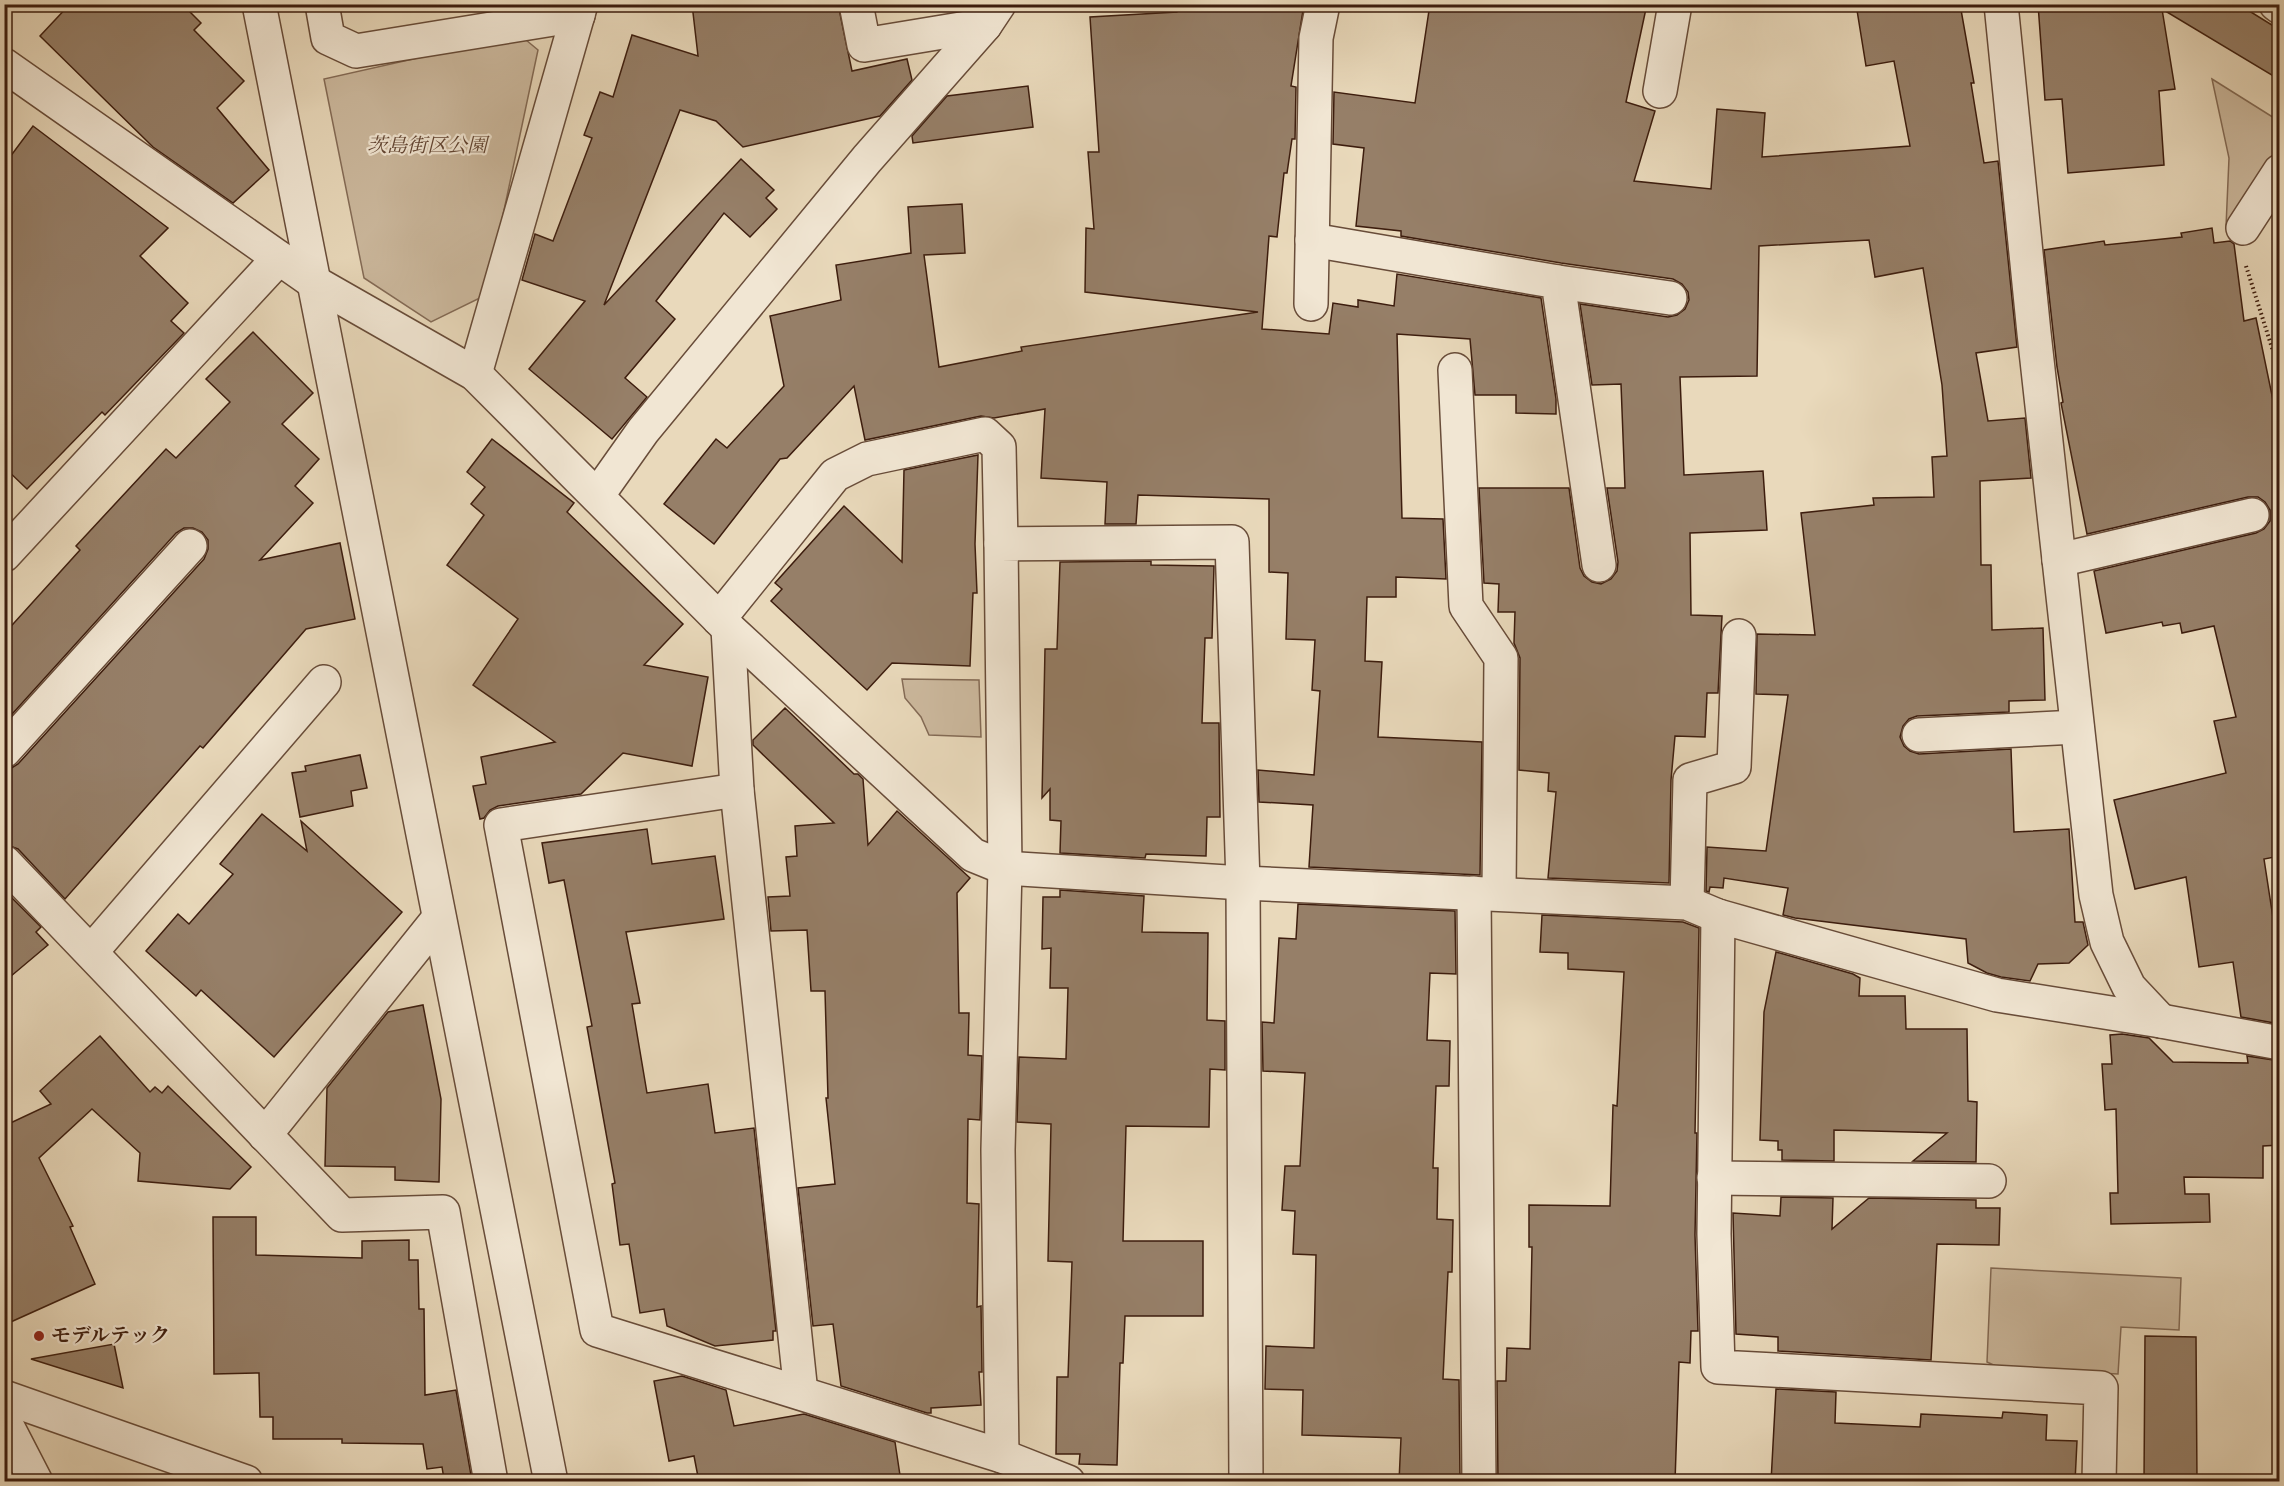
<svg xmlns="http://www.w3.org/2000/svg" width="2284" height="1486" font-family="'Libre Bodoni','Noto Serif JP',serif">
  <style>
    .green { fill: #ccb99e; stroke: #846b56; stroke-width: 1.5 }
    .building { fill: #967f68; stroke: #3d1d0e; stroke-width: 1.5 }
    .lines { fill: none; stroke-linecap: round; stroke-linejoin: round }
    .minor-casing { stroke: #684c39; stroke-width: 36 }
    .tertiary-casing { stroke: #684c39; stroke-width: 36 }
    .path { stroke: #3d1d0e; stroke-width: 4; stroke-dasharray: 1.5 3; stroke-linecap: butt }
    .minor { stroke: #f1e6d3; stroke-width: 33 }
    .tertiary { stroke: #f1e6d3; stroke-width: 33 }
    .poi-dot { fill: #8f2418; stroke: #f1e6d3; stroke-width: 2 }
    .labels { text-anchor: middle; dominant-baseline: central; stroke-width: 4.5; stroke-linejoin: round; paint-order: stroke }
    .park-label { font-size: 20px; font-style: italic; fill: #614432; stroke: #f1e6d3 }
    .poi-label { font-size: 20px; font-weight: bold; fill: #3d1d0e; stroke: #f1e6d3; text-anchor: start }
  </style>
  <rect width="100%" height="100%" fill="#e9d9bb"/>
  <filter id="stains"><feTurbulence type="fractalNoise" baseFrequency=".00333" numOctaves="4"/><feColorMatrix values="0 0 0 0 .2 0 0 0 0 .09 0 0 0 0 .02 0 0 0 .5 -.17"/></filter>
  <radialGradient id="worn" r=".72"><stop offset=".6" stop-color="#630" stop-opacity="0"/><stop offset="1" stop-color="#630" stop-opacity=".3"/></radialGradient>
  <!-- green -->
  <g class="green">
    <polygon points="520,35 538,50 486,295 431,322 364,278 324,79"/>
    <polygon points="2212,79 2279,121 2279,150 2226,227 2229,158"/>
    <polygon points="902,679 979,680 981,737 929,735 921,717 905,698"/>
    <polygon points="1991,1268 2181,1278 2179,1330 2121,1327 2118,1374 2000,1368 1987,1362"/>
  </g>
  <!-- building -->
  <g class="building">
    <polygon points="70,4 182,4 201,23 194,30 244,81 217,108 269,170 233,203 153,147 40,36"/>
    <polygon points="692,4 838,4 852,71 907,59 912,80 880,116 743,147 716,121 680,110 604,305 741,159 774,190 766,198 777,209 750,237 724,213 656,301 675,319 625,378 647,397 612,439 529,369 585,301 522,280 535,234 553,241 592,138 584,135 600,92 613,97 632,35 698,56"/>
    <polygon points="1179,4 1304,4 1291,86 1296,87 1295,139 1292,139 1287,173 1284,173 1277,237 1269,236 1262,329 1329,334 1333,303 1358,307 1358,300 1394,306 1397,274 1541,298 1556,399 1556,414 1516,413 1516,395 1475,395 1470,339 1397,334 1402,518 1443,519 1446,579 1396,577 1396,597 1367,597 1365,661 1382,662 1378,737 1482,742 1480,875 1309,867 1313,805 1259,802 1258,770 1314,775 1320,691 1312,690 1315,640 1286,639 1288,573 1269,572 1269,499 1138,495 1136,524 1105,524 1107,482 1041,478 1045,409 994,418 981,416 865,440 854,386 787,458 780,459 714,544 664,504 716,439 727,448 784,386 770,316 841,300 836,265 911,253 908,207 962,204 965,253 924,255 939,367 1022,351 1021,347 1258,312 1085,292 1086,228 1094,229 1088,152 1099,152 1090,17 1177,12"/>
    <polygon points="1430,4 1647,4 1626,102 1655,111 1634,181 1711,189 1717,109 1765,113 1762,157 1910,146 1894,61 1866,66 1856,4 1960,4 1974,83 1971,83 1984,163 1998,161 2017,347 1976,353 1988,421 2025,418 2031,478 1980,481 1981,565 1991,565 1992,630 2043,628 2045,700 2009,701 2009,712 1917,716 1909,719 1903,726 1900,737 1904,746 1910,751 1919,754 2011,749 2014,832 2069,829 2075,922 2083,922 2088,945 2069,963 2038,964 2030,981 2001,977 1987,973 1968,963 1966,939 1795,918 1783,915 1788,888 1724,878 1723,888 1710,887 1709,892 1706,891 1707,847 1766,851 1788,695 1756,694 1757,634 1815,635 1801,513 1874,505 1873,498 1934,497 1932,457 1947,456 1942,385 1923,268 1875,277 1869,240 1759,246 1757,376 1680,377 1684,475 1763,471 1767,530 1690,533 1691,615 1722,616 1718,693 1707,693 1705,737 1675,736 1671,780 1669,883 1548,878 1556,792 1548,791 1549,773 1519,770 1520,658 1514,643 1515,612 1498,612 1499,584 1484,583 1479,488 1569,488 1580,568 1584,576 1592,582 1601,584 1611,579 1617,571 1618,562 1607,488 1625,488 1621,384 1592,385 1580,304 1668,317 1677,315 1685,309 1689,300 1688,292 1682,284 1673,279 1561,263 1401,236 1401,231 1356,226 1364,148 1333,144 1334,92 1415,103"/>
    <polygon points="2038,4 2238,4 2280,30 2280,80 2162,9 2175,89 2159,91 2164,165 2068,173 2062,99 2045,100"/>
    <polygon points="1028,86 1033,127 913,143 912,136 947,96"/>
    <polygon points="33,126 168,228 140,256 188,303 171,321 184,333 105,415 102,412 27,489 4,467 4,165"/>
    <polygon points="2212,228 2214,243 2230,241 2234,244 2244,321 2256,318 2280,434 2280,507 2273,508 2280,539 2280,856 2264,859 2279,957 2280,1024 2241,1017 2233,962 2199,967 2186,877 2135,889 2114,800 2226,773 2214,721 2236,717 2214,626 2182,633 2180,623 2163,626 2162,622 2106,633 2094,571 2256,533 2264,529 2270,521 2270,510 2265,502 2258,497 2248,497 2087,534 2061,403 2063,402 2057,367 2044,250 2104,241 2105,245 2182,237 2181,233"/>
    <polygon points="253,332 313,393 282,424 319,459 295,486 313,503 260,560 340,543 355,619 306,629 203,748 200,746 65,899 18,849 4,844 4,769 10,769 18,764 204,559 208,549 208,540 202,532 193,528 184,528 176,533 4,723 4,634 80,550 76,546 166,449 176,458 230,402 206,379"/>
    <polygon points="492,439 574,503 567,512 683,624 644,665 708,677 692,766 623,753 581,794 498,806 490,810 484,818 480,819 473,786 486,784 481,757 555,742 473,685 518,619 447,565 484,515 471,504 485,487 467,472"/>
    <polygon points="978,455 975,544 977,593 973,593 970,666 892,663 867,690 771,601 782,589 775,583 844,506 902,562 904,470"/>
    <polygon points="1151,561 1151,565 1214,566 1212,638 1205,638 1202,723 1219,723 1220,817 1207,817 1206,856 1146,854 1145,858 1060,853 1061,821 1050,820 1050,789 1042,798 1045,649 1057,649 1060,562"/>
    <polygon points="785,708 854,774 858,774 863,779 868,845 897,811 970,878 957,893 959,1013 969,1013 968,1055 982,1056 980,1120 968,1119 967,1203 979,1204 977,1307 981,1306 982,1372 979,1372 981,1405 931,1408 931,1413 927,1413 841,1386 833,1324 813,1326 798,1188 835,1184 826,1098 828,1098 825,991 811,991 807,930 771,931 768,897 790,896 786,857 797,856 795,826 834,823 753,745 753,740"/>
    <polygon points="360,755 367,788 351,791 353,806 300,817 292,773 306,771 305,766"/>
    <polygon points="262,814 307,851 301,821 402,912 274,1057 201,990 196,996 146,951 178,914 189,924 233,874 220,864"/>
    <polygon points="647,829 652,864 715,856 724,919 626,932 640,1003 632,1004 647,1093 708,1084 715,1133 754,1128 776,1331 773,1331 773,1340 715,1346 667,1326 664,1309 640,1313 629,1244 620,1245 612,1184 615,1183 587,1027 592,1026 564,880 549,883 542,843"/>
    <polygon points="4,890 41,927 36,932 48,945 4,982"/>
    <polygon points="1060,890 1144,896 1142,932 1208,933 1207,1020 1225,1021 1225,1070 1210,1069 1209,1127 1126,1126 1123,1241 1203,1241 1203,1316 1125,1316 1123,1363 1120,1363 1117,1465 1079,1464 1080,1454 1056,1454 1057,1377 1068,1377 1072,1262 1048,1261 1051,1124 1017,1122 1019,1057 1066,1059 1068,988 1050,988 1051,948 1042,949 1043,897 1060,897"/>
    <polygon points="1298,904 1455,911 1456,974 1430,973 1427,1040 1450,1041 1449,1086 1436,1086 1433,1168 1438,1168 1437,1219 1453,1220 1452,1272 1448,1272 1443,1379 1459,1380 1460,1482 1399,1482 1401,1438 1302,1435 1303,1390 1265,1389 1266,1346 1314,1348 1316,1255 1293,1254 1295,1211 1282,1210 1285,1166 1300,1166 1305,1073 1263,1071 1262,1022 1274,1023 1279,938 1296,939"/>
    <polygon points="1542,915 1683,922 1699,928 1695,1133 1697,1133 1695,1235 1698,1331 1691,1331 1690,1363 1679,1362 1675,1482 1498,1482 1497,1381 1506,1381 1507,1348 1530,1349 1532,1247 1529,1247 1529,1205 1610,1206 1613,1105 1617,1106 1624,972 1568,969 1568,953 1540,952"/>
    <polygon points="1776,952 1853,974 1860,978 1859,996 1905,996 1906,1029 1967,1029 1968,1101 1977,1102 1976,1162 1913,1161 1947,1133 1834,1130 1834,1161 1782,1160 1782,1150 1778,1150 1778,1141 1760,1140 1764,1012"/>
    <polygon points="423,1005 441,1099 439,1182 395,1180 395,1167 325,1166 327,1088 388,1012"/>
    <polygon points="2122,1034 2149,1038 2173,1062 2248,1063 2247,1056 2280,1061 2280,1145 2263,1146 2263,1178 2184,1177 2185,1194 2209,1194 2210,1222 2111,1224 2110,1193 2118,1193 2116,1109 2105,1110 2102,1064 2112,1064 2110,1035"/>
    <polygon points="100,1036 150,1092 155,1087 162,1093 168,1086 251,1167 230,1189 138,1181 140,1153 92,1109 39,1158 73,1226 70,1227 95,1284 4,1325 4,1126 51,1104 40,1091"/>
    <polygon points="1781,1197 1833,1198 1832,1229 1869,1198 1976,1200 1976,1208 2000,1208 1999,1245 1937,1244 1931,1360 1778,1351 1778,1337 1736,1334 1733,1213 1780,1216"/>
    <polygon points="213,1217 256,1217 256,1255 362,1258 362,1241 409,1240 409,1260 418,1260 419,1309 424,1309 425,1395 456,1390 471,1475 444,1479 442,1467 427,1469 423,1444 342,1443 342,1439 273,1439 273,1417 260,1417 259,1373 214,1374"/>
    <polygon points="2145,1336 2196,1337 2197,1482 2144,1482"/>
    <polygon points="114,1344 123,1388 31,1359"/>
    <polygon points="682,1376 726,1390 734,1426 804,1414 895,1442 901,1482 699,1482 694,1456 669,1461 654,1381"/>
    <polygon points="1776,1389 1836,1392 1835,1423 1920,1427 1921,1414 2002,1418 2003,1412 2047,1415 2046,1440 2077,1441 2075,1482 1771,1482"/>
  </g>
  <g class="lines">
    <!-- minor casing -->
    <g class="minor-casing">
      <g id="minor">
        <polyline points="322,4 328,38 356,51 578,15"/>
        <polyline points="856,4 864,45 985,25"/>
        <polyline points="2001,4 2034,333 2096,895 2107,942 2129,987 2161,1021"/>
        <polyline points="2276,4 2280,7"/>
        <polyline points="4,65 312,281 475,374 728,628 973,855 1005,868 1243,883 1687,903 1718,916 1997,995 2161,1021 2280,1043"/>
        <polyline points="1660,91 1675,4"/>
        <polyline points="2243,228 2280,171"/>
        <polyline points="1312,240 1558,282 1599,565"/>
        <polyline points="1558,282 1670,298"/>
        <polyline points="1311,304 1316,38 1323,4"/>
        <polyline points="1455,370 1466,606 1501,658 1499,893"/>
        <polyline points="475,374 581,4"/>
        <polyline points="597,496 643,431 867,159 985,25 999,4"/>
        <polyline points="4,555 279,258"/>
        <polyline points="2059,560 2252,515"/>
        <polyline points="719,619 835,475 867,459 985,434 999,447 1001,544"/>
        <polyline points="728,628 737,790 801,1393"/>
        <polyline points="1919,735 2077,727"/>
        <polyline points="4,751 190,546"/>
        <polyline points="737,790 501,825 597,1330 1002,1456 1068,1482"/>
        <polyline points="4,862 342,1215 443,1212 491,1482"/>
        <polyline points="1474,893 1479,1482"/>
        <polyline points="1687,903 1690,780 1734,767 1739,636"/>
        <polyline points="1718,916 1714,1234 1718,1367 2101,1388 2099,1482"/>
        <polyline points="91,952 324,682"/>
        <polyline points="265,1135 439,918"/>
        <polyline points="1714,1178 1989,1181"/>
        <polyline points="4,1420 36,1482"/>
        <polyline points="1002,1456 998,1150 1005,868 1001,544 1232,542 1243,883 1246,1482"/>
      </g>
    </g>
    <!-- tertiary casing -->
    <g class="tertiary-casing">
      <g id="tertiary">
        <polyline points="259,4 551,1482"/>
        <polyline points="4,1397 246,1482"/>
      </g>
    </g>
    <!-- path -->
    <polyline class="path" points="2246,266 2273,351 2280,361"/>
    <!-- minor -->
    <use href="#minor" class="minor"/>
    <!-- tertiary -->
    <use href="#tertiary" class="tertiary"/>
  </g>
  <!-- markers -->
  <circle class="poi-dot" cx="39" cy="1336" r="6"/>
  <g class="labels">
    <!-- park labels -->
    <g class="park-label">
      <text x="427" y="146">茨島街区公園</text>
    </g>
    <!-- poi labels -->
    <g class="poi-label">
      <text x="51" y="1336">モデルテック</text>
    </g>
  </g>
  <!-- margin -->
  <rect width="2284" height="1486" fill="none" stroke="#e9d9bb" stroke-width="24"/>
  <rect x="6" y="6" width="2272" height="1474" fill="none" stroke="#3d1d0e" stroke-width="3"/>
  <rect x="12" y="12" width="2260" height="1462" fill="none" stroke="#3d1d0e" stroke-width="1.5"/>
  <rect width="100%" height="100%" filter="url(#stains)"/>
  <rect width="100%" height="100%" fill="url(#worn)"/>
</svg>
